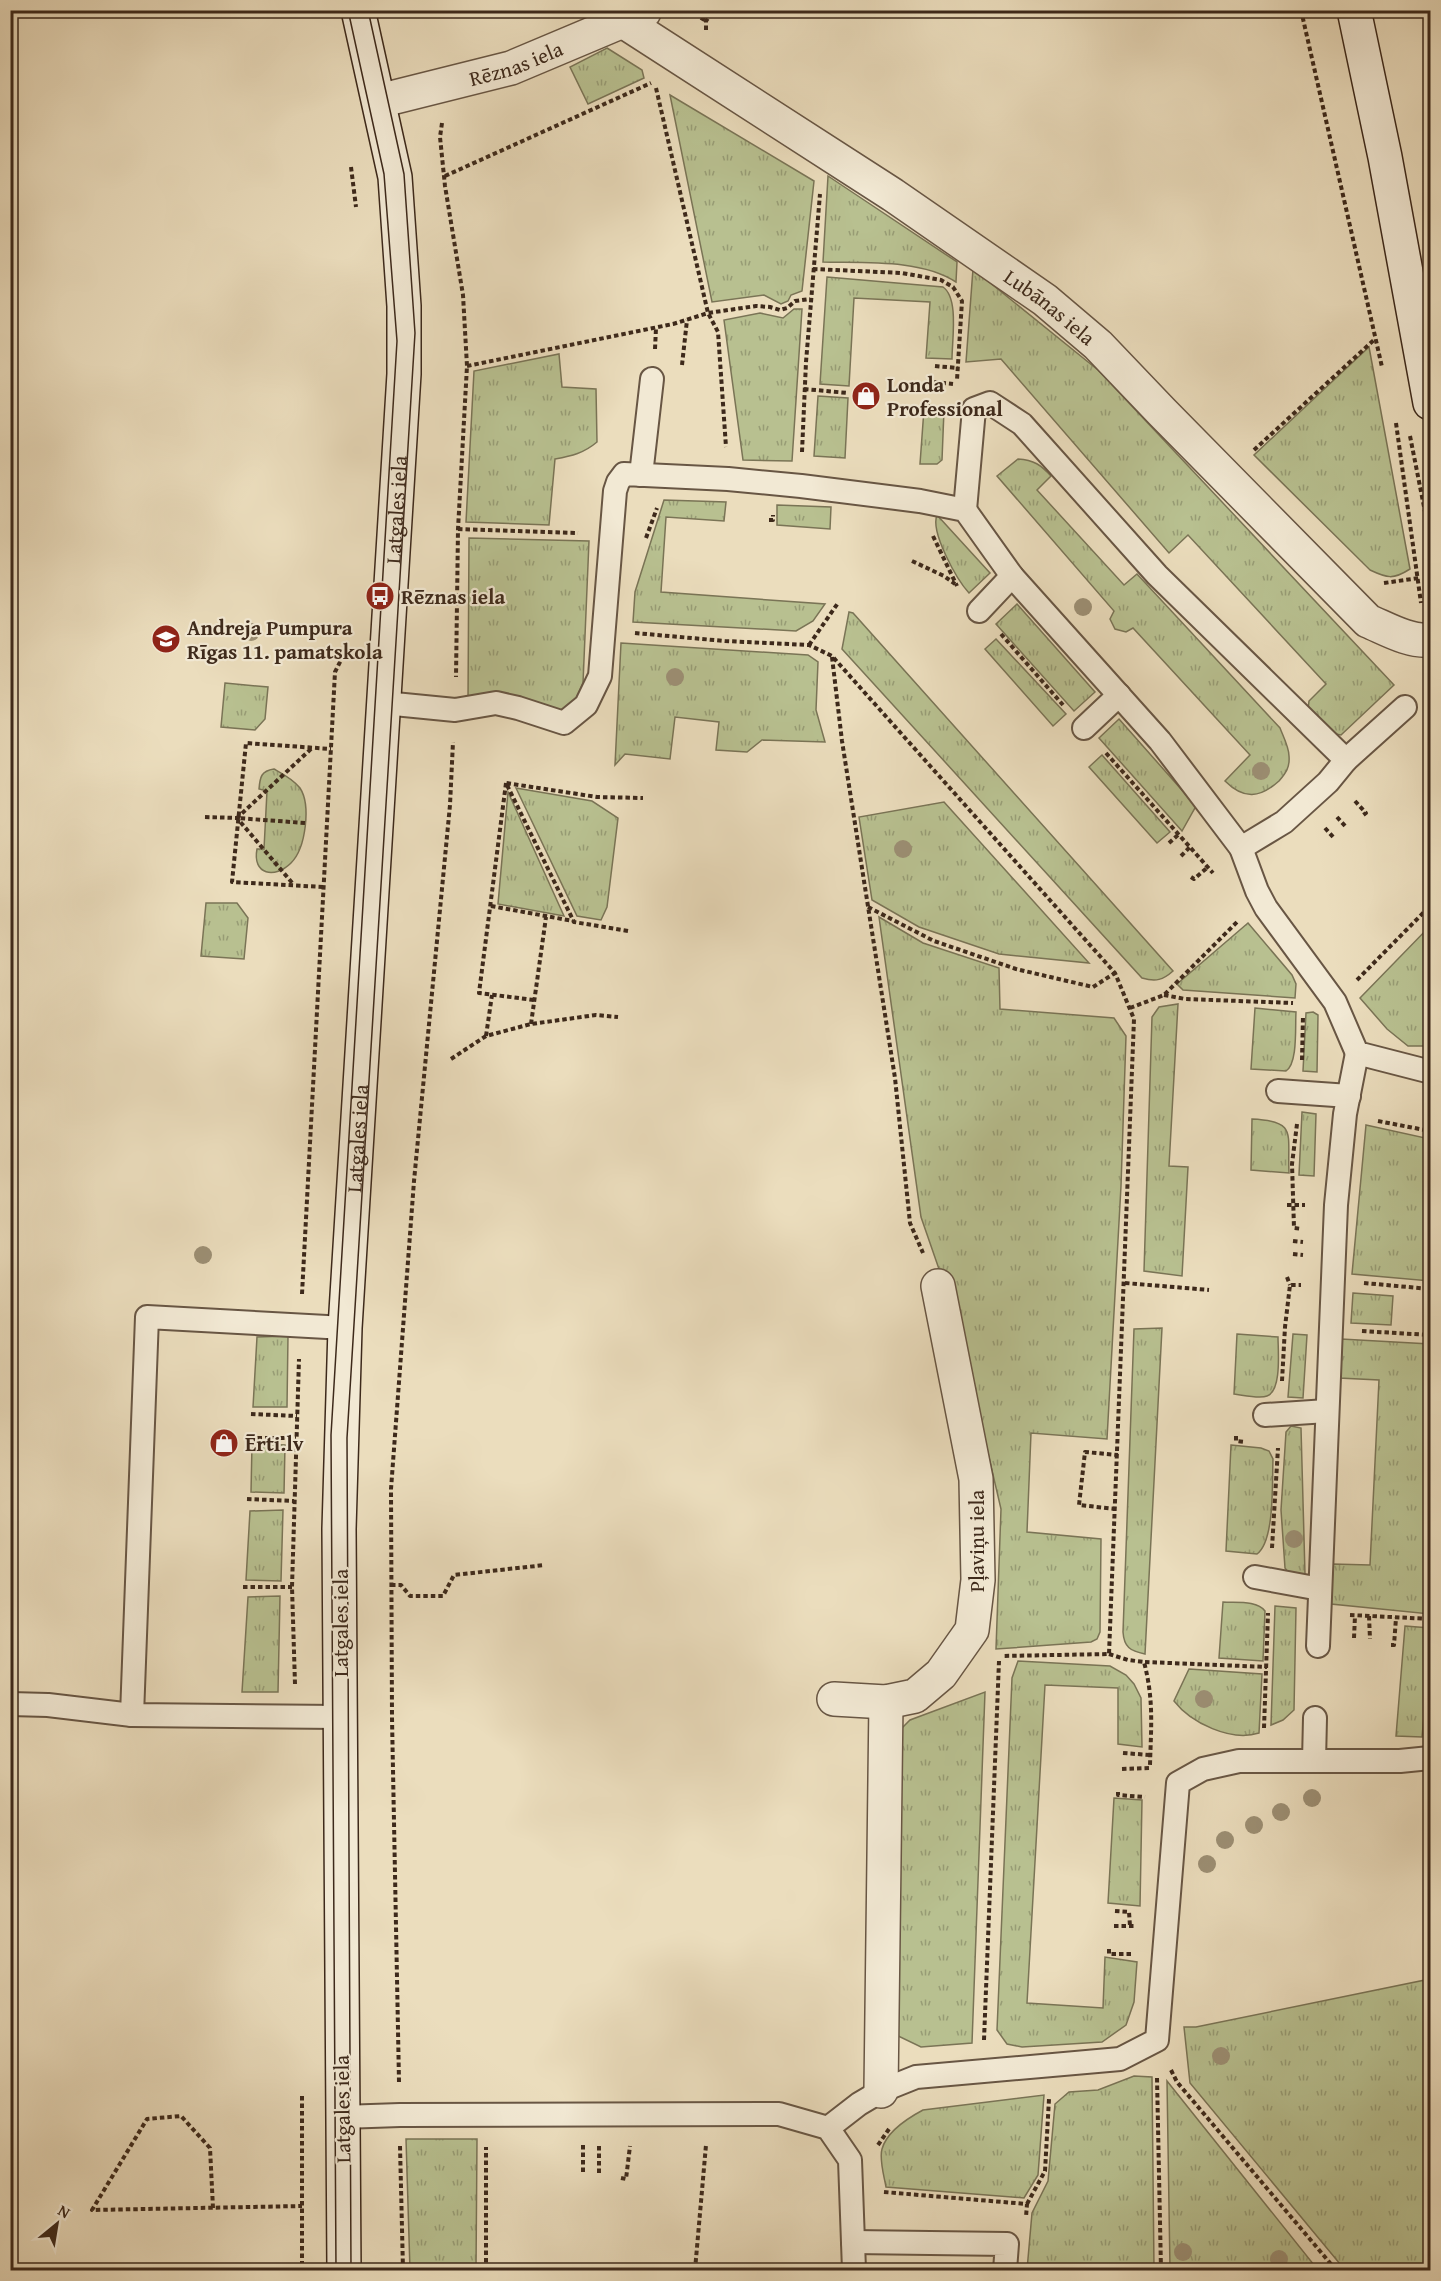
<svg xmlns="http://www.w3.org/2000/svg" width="1441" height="2281" font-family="'Gentium Book Plus',serif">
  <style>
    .grass { fill: url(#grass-tufts); stroke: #7a7456; stroke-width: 1.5 }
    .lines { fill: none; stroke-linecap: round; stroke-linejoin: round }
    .lane-casing { stroke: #685644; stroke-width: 26 }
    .street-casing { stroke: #685644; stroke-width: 36 }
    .secondary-casing { stroke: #3d291b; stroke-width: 36 }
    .path { stroke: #3d291b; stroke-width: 4; stroke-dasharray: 4.5 3; stroke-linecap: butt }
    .lane { stroke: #f2e9d4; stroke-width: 22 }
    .street { stroke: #f2e9d4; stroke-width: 33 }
    .secondary { stroke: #f2e9d4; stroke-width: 33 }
    .tram { stroke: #3d291b; stroke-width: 1.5 }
    .tree { fill: #9c8f74 }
    .labels { text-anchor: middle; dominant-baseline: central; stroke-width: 4.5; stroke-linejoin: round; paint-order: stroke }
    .street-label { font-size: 21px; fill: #3d291b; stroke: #f2e9d4 }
    .poi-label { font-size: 21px; font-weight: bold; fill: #3d291b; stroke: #f2e9d4; text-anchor: start }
  </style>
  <defs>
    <pattern id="grass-tufts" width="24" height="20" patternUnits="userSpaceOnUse" patternTransform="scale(1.5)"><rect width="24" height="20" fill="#b8c090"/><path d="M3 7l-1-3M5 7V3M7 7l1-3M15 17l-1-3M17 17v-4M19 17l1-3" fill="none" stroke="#979c75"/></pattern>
  </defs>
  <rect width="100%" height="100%" fill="#ebddbd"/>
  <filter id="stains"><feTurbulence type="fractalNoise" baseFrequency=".00333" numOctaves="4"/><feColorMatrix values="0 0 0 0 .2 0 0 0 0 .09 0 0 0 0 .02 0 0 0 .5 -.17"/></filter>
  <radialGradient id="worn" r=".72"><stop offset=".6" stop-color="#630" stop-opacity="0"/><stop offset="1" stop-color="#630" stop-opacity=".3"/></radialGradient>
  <!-- grass -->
  <g class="grass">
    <polygon points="607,48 642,70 644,78 588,104 570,67"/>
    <polygon points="670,95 814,181 802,291 791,295 788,301 781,304 764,295 712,302"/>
    <path d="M828,176L957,262L956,282C921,259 864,263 823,262Z"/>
    <polygon points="973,269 1098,370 1394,685 1341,735 1330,733 1308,710 1309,701 1326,684 1188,535 1169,553 1001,359 966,362"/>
    <path d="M827,277L943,287C959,298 952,340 952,359L926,358L930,302L854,298L849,386L820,384Z"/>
    <polygon points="794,309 802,309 792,461 743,460 724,320 760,313 783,318"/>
    <path d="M1369,347L1410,569C1393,580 1387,578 1370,570L1254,455Z"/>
    <path d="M559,354L562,387L596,389L597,442C584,453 572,456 555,459L549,525L466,522L474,371Z"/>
    <polygon points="818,396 848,398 845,458 814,456"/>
    <polygon points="924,409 944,410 942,460 937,464 920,464"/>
    <path d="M1018,459C1034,460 1041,465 1051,476L1037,490L1124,585L1137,574L1280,728C1283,736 1289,747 1289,756C1290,767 1286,773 1279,781C1260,798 1244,800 1225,781L1250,755L1133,628L1126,632L1115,629L1110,619L1114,611L997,476Z"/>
    <polygon points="664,500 726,502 724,521 666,517 661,592 825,604 813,621 796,631 633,622 635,592"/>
    <polygon points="777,505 831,507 830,529 777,525"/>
    <path d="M937,515L990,573L969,593C957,580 930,532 937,515Z"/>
    <polygon points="469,538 589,541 583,683 574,704 562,716 468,702"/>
    <polygon points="1017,604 1095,692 1074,711 996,624"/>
    <path d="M849,612L853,613L1173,971C1163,980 1156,982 1142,978L842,649Z"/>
    <polygon points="996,639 1066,714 1053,726 985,649"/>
    <polygon points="621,643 808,655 818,662 816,710 825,742 762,740 747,752 716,750 719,722 675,717 670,759 625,754 615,765"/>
    <polygon points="225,683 268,687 265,719 255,730 221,727"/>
    <polygon points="1119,719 1196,806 1182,831 1099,738"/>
    <polygon points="1102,755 1170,832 1157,843 1089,767"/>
    <path d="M274,769C283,774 293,779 300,788C311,805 306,848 291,863C275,879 252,875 257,849H264L267,791L259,789C260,777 261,771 274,769Z"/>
    <polygon points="516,788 592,801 618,818 607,907 601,920 577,916"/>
    <polygon points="508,792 564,916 498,904"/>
    <polygon points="944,802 1089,963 999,954 919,927 872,900 859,817"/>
    <polygon points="206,903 237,903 248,918 244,959 201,956"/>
    <polygon points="879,917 923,943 999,968 1000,1009 1114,1018 1126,1036 1121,1186 1107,1439 1031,1433 1027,1532 1101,1539 1100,1632 1097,1639 1091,1642 996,1649 1001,1509 958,1324 921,1217"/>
    <polygon points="1248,923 1292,975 1296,984 1295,998 1183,990 1177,984"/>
    <polygon points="1430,926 1430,1046 1408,1046 1387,1029 1360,998"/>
    <polygon points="1178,1004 1169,1166 1188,1167 1182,1276 1144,1271 1152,1017 1159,1007"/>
    <path d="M1255,1008L1296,1012C1295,1027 1298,1063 1286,1071L1251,1069Z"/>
    <polygon points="1313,1012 1318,1015 1317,1072 1303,1071 1306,1013"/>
    <polygon points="1302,1112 1316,1114 1314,1176 1299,1175"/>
    <path d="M1252,1119C1298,1121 1287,1134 1289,1173L1251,1170Z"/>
    <polygon points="1366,1125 1430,1139 1430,1281 1352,1274"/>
    <polygon points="1353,1293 1393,1296 1391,1325 1351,1323"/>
    <path d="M1162,1328L1145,1654C1130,1651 1124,1647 1123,1632L1134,1329Z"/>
    <path d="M1237,1334L1278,1337C1278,1350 1282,1391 1267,1396C1259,1399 1243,1395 1234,1394Z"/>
    <polygon points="1293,1334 1307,1335 1303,1398 1288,1397"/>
    <polygon points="288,1336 287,1407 253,1407 257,1337"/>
    <polygon points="1341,1339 1430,1344 1430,1614 1331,1604 1333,1564 1370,1565 1379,1380 1339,1378"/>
    <polygon points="1291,1426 1301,1428 1305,1574 1295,1577 1290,1575 1285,1568 1281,1510 1286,1432"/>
    <polygon points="252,1444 285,1445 284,1493 251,1492"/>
    <path d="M1231,1445L1261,1448L1269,1451L1273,1459C1272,1481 1275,1541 1257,1554L1226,1551Z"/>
    <polygon points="283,1510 281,1581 246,1580 250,1511"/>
    <polygon points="280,1596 278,1692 242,1692 248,1597"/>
    <path d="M1223,1602C1236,1603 1257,1600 1265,1611L1263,1661L1219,1658Z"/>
    <polygon points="1275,1606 1296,1608 1294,1710 1283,1720 1271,1725"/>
    <polygon points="1405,1626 1430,1628 1430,1653 1422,1737 1396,1736"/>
    <polygon points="1018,1661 1110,1666 1126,1675 1134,1684 1141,1698 1142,1747 1118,1744 1118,1688 1045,1685 1027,2003 1103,2008 1105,1957 1137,1962 1134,2002 1126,2025 1102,2042 1022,2047 1007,2044 997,2030 1012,1678"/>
    <path d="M1189,1669L1262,1674L1259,1733C1231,1742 1191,1723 1174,1701Z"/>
    <polygon points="985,1692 972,2043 921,2047 892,2033 901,1729 910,1720"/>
    <polygon points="1114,1798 1142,1800 1140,1906 1108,1903"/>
    <polygon points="1430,1979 1430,2270 1345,2270 1190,2083 1184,2027 1196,2027"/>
    <polygon points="1134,2076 1152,2077 1154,2270 1027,2270 1032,2213 1048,2181 1055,2104 1069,2092 1098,2090"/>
    <polygon points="1167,2081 1318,2270 1170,2270"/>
    <path d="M1044,2095L1038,2175L1024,2198L886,2187C884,2176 879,2159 882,2149C887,2131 908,2118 923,2110Z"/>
    <polygon points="406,2139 477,2139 476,2270 410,2270"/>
  </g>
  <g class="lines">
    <!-- lane casing -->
    <g class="lane-casing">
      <g id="lane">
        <polyline points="641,475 652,379"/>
        <polyline points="965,510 974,409 990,403 1022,424 1157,575 1346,760 1328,782 1284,822 1241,848"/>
        <polyline points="979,611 1012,576"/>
        <polyline points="384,703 455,710 496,703 518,708 564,723 586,705 600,676 615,491 618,482 624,474 728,479 801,486 920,501 965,510 1012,576 1160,741 1241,848 1257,891 1266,908 1335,1002 1357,1053 1427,1071 1430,1069"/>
        <polyline points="1084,728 1119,695"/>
        <polyline points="1346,760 1405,707"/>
        <polyline points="1278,1091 1349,1096"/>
        <polyline points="1265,1415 1327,1411"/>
        <polyline points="1255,1577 1320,1589"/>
        <polyline points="1318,1646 1336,1205 1345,1114 1357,1053"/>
        <polyline points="10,1704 48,1705 132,1715"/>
        <polyline points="340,1717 132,1715 147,1317 345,1328"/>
        <polyline points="1314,1761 1315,1718"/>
        <polyline points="342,2117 400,2115 779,2114 828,2128 850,2160 854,2270"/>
        <polyline points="828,2128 859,2104 881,2091 916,2077 1120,2059 1157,2040 1178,1783 1203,1769 1239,1761 1400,1761 1430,1758"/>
        <polyline points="853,2242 1007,2244 1005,2270"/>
      </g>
    </g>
    <!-- street casing -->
    <g class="street-casing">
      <g id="street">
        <path id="s1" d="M623,21L893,195L1045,300L1098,345L1162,412L1368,621C1387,629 1409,642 1430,640"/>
        <path id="s2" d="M379,101L511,68L644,12"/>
        <polyline points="834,1699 886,1702 915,1696 941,1674 972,1630 978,1580 976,1479 938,1286"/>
        <polyline points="881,2091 886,1702"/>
      </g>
    </g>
    <!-- secondary casing -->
    <g class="secondary-casing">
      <g id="secondary">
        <polyline points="1354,10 1385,157 1430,403"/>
        <path id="s3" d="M344,2270L339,1529L345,1328L404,374V306L395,177L358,10"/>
      </g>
    </g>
    <!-- path -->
    <g class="path">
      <polyline points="688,10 706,21"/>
      <polyline points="1301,10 1382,367"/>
      <polyline points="706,30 706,21 714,10"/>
      <polyline points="656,88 708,313 718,332 726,447"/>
      <polyline points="442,123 440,137 445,186 463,295 467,366 458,529 456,677"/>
      <polyline points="351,167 356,207"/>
      <polyline points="445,176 651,83"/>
      <polyline points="813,269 902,273 941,280 953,287 962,301 957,380"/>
      <polyline points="655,349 656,328"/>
      <polyline points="682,365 687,320"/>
      <polyline points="467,366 673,324 708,313 756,306 770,307 780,310 787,308 795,301 810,299"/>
      <polyline points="935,366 958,368"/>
      <polyline points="934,382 953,384"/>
      <polyline points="804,389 848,393"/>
      <polyline points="928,404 928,407 942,408"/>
      <polyline points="1396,423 1421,603"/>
      <polyline points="1410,436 1430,537"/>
      <polyline points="1254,450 1375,339"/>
      <polyline points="802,452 806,362 820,194"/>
      <polyline points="769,520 773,520 773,515"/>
      <polyline points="458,529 578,533"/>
      <polyline points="933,536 957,586"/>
      <polyline points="646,538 657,508"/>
      <polyline points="912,561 944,576 955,584"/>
      <polyline points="1384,583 1419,578"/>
      <polyline points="635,633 725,641 809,645 832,656 1115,973 1134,1019 1109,1654 1002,1656"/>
      <polyline points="1001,634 1063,705"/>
      <polyline points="809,645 838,603"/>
      <polyline points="832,657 842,741 895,1078 910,1223 923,1253"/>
      <polyline points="1106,753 1213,873"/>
      <polyline points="506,783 479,993 534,1000"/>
      <polyline points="1355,801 1366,813 1362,816"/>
      <polyline points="205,817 237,818 294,885"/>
      <polyline points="1337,817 1346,827"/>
      <polyline points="305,823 237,818 312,748"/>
      <polyline points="1325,828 1334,838"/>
      <polyline points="1169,843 1179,834"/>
      <polyline points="1181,856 1190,847"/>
      <polyline points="1191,877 1194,879 1208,867"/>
      <polyline points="323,887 232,882 246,743 331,749"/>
      <polyline points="491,906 573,921"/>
      <polyline points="868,907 934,941 1016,969 1093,987 1115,973"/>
      <polyline points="628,931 574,922 506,783 597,797 643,798"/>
      <polyline points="1357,980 1430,906"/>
      <polyline points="1164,995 1185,999 1293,1003"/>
      <polyline points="1130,1008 1164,995 1237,922"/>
      <polyline points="531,1024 546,917"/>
      <polyline points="486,1036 492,995"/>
      <polyline points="451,1059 486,1036 531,1024 596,1015 618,1017"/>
      <polyline points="1302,1060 1303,1016"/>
      <polyline points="1378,1121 1430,1131"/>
      <polyline points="1297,1124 1292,1164 1294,1228 1302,1229"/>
      <polyline points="1287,1205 1305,1205"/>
      <polyline points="1293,1241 1303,1242"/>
      <polyline points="1293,1254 1303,1255"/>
      <polyline points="1287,1277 1290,1285"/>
      <polyline points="1125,1283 1209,1290"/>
      <polyline points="1364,1283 1430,1289"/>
      <polyline points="302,1294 335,672 348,646"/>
      <polyline points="1362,1331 1430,1335"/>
      <polyline points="1282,1381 1285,1327 1290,1285 1301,1285"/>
      <polyline points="251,1414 297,1416"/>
      <polyline points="1236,1436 1236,1441 1245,1442"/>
      <polyline points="250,1438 296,1438"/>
      <polyline points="247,1499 294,1501"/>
      <polyline points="1116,1509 1079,1505 1085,1452 1118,1455"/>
      <polyline points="1272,1548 1278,1448"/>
      <polyline points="391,1585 401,1585 410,1596 443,1596 454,1575 545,1565"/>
      <polyline points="243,1587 292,1587"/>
      <polyline points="1350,1615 1430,1619"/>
      <polyline points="1369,1616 1370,1639"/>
      <polyline points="1354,1638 1355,1616"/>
      <polyline points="1391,1645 1394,1645 1396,1618"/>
      <path d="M1109,1654L1128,1660L1144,1662C1154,1700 1151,1727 1150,1765"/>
      <polyline points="1145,1662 1267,1667"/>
      <polyline points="295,1684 292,1587 299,1359"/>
      <polyline points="1264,1728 1268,1613"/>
      <polyline points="1123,1753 1150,1755"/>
      <polyline points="1122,1769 1149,1768"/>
      <polyline points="1118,1792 1118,1795 1145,1797"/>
      <polyline points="1115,1911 1129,1912 1130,1926"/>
      <polyline points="1114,1926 1134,1926"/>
      <polyline points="1109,1949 1109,1954 1133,1954"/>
      <polyline points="984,2040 999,1661"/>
      <polyline points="1171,2070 1177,2082 1336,2270"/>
      <polyline points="1157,2078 1161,2270"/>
      <polyline points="399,2082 392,1718 391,1489 414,1181 450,805 453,742"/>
      <polyline points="302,2096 302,2270"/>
      <polyline points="583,2145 583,2172"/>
      <polyline points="878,2145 889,2129"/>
      <polyline points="400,2146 403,2270"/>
      <polyline points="599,2146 599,2173"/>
      <polyline points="621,2178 626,2179 630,2146"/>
      <polyline points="884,2192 1027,2204 1026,2217"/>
      <polyline points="1027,2204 1045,2171 1049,2099"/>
      <polyline points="213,2208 210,2148 181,2116 147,2119 92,2210 302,2206"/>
      <polyline points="486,2270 486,2147"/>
      <polyline points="695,2270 706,2145"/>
    </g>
    <!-- lane -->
    <use href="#lane" class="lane"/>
    <!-- street -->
    <use href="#street" class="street"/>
    <!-- secondary -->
    <use href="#secondary" class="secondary"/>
    <!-- tram -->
    <g class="tram">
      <polyline points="336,2270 331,1435 397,341 384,174 348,10"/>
      <polyline points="351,2270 347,1438 415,333 404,174 368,10"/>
    </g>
  </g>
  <!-- trees -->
  <g class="tree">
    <circle cx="1083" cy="607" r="9"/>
    <circle cx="251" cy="632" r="9"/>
    <circle cx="675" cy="677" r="9"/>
    <circle cx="1261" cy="771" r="9"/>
    <circle cx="903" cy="849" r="9"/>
    <circle cx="203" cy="1255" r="9"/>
    <circle cx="1294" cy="1539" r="9"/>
    <circle cx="1204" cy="1699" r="9"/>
    <circle cx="1312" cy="1798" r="9"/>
    <circle cx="1281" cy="1812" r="9"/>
    <circle cx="1254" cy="1825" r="9"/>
    <circle cx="1225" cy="1840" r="9"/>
    <circle cx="1207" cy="1864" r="9"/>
    <circle cx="1221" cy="2056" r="9"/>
    <circle cx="1183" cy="2252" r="9"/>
    <circle cx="1279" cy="2259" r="9"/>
  </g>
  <!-- icons -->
  <defs>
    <g id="shop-disc" transform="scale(1.5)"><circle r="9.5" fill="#8f2418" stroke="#f2e9d4"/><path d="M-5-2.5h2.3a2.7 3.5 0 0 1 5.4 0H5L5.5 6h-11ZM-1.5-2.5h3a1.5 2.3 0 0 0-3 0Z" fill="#fff"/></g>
    <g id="bus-disc" transform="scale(1.5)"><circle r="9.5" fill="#8f2418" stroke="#f2e9d4"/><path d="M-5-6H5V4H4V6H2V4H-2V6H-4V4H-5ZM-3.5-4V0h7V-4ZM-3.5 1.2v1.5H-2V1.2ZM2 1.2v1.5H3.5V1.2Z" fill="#fff"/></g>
    <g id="school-disc" transform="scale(1.5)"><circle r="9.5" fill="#8f2418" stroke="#f2e9d4"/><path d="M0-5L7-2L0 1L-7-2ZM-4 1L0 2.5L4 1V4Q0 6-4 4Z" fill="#fff"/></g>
  </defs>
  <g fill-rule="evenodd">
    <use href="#shop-disc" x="866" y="396"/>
    <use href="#bus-disc" x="380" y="596"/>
    <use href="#school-disc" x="166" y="639"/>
    <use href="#shop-disc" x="224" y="1443"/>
  </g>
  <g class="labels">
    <!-- street labels -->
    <g class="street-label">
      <text stroke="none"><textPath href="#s2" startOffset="142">Rēznas iela</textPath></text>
      <text stroke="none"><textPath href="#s1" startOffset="514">Lubānas iela</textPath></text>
      <text stroke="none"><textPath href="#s3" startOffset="1762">Latgales iela</textPath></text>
      <text stroke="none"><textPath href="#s3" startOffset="1132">Latgales iela</textPath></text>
      <text transform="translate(976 1541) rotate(-90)">Pļaviņu iela</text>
      <text transform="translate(340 1623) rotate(-90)">Latgales iela</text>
      <text transform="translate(342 2109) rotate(-91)">Latgales iela</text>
    </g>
    <!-- poi labels -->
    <g class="poi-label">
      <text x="887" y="384">Londa<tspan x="887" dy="24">Professional</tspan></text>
      <text x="401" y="596">Rēznas iela</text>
      <text x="187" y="627">Andreja Pumpura<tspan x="187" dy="24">Rīgas 11. pamatskola</tspan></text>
      <text x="245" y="1443">Ērti.lv</text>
    </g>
  </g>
  <!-- margin -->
  <rect width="1441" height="2281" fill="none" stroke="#ebddbd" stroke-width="36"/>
  <rect x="12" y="12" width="1417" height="2257" fill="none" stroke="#3d291b" stroke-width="3"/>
  <rect x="18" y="18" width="1405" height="2245" fill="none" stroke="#3d291b" stroke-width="1.5"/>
  <!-- north arrow -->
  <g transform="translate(57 2224) rotate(30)" stroke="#f2e9d4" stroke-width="4.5" paint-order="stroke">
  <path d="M0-4.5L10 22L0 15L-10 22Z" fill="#3d291b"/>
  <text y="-9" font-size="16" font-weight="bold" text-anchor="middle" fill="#3d291b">N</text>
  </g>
  <rect width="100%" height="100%" filter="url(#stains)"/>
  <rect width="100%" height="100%" fill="url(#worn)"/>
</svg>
